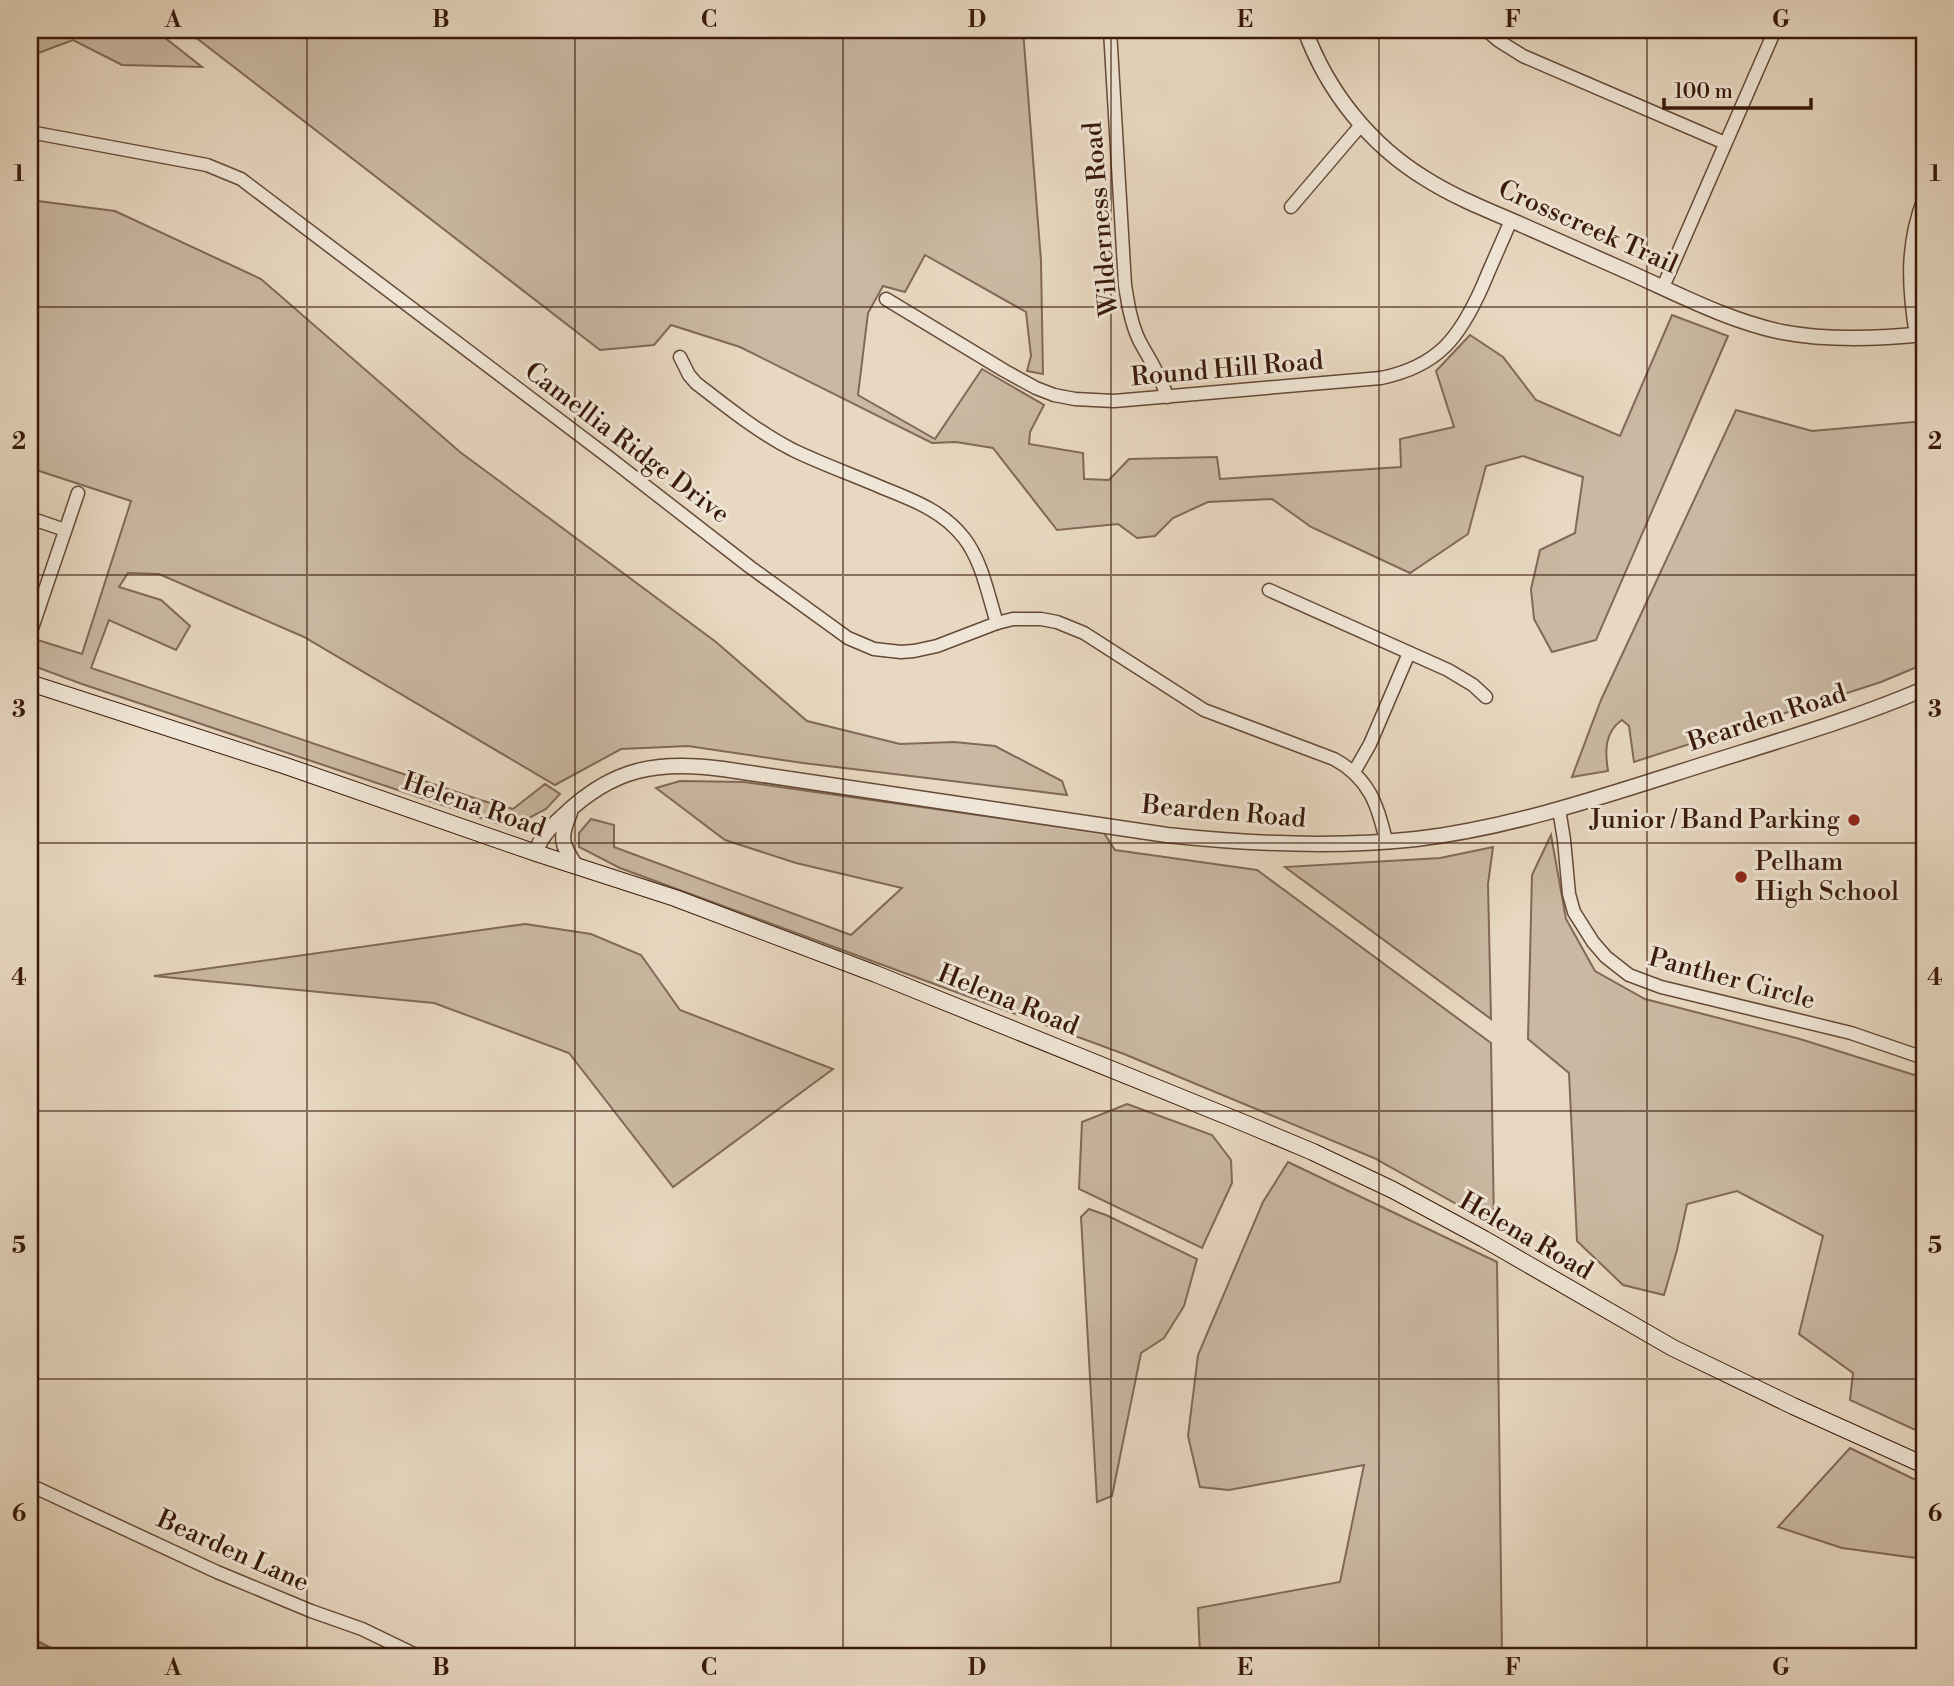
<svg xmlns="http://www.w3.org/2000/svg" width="1954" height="1686" font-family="'Libre Bodoni',serif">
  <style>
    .green { fill: #cab8a2; stroke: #826856; stroke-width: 2 }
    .water { fill: #ac9782; stroke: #7e6552; stroke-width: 2 }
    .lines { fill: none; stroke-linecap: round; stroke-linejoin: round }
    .minor-casing { stroke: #654937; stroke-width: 15 }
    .tertiary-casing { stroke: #654937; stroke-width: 17 }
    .secondary-casing { stroke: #391909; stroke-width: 18 }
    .minor { stroke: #f0e6d7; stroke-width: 12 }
    .tertiary { stroke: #f0e6d7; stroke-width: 14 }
    .secondary { stroke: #f0e6d7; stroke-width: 16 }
    .grid { fill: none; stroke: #391909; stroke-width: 2; stroke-opacity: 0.55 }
    .poi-dot { fill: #8f2418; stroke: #f0e6d7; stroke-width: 2.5 }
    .labels { text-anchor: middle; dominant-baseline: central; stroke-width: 6; stroke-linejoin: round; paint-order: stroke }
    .street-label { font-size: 26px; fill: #391909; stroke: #f0e6d7 }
    .poi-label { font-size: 26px; fill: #391909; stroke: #f0e6d7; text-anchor: end }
    .neatline { fill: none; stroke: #391909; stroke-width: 2.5 }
    .grid-label { font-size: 23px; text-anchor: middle; font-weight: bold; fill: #391909 }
  </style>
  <rect width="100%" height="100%" fill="#e8d8c1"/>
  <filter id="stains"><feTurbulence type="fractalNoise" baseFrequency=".00286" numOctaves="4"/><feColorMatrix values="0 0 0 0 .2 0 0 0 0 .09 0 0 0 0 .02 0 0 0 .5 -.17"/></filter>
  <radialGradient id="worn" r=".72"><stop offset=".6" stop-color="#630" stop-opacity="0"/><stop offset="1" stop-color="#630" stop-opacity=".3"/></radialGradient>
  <!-- green -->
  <g class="green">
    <polygon points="30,30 155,30 202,67 122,65 73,40 30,56"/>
    <polygon points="186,30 1023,30 1041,261 1043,374 1027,371 1031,356 1026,312 925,255 905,292 883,286 868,313 858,395 935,439 982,369 1044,405 1030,432 1029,444 1083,453 1084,479 1109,480 1129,459 1217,457 1220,479 1401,467 1400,439 1454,427 1436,371 1470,335 1503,357 1536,400 1620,436 1672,315 1728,336 1596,640 1552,652 1534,619 1531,589 1540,550 1575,533 1583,477 1523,456 1486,466 1468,534 1410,573 1311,527 1272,499 1208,502 1173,518 1155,536 1137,538 1118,524 1057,530 993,448 956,442 932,443 740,347 671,325 654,345 600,350"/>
    <polygon points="30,200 115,211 261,279 460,452 716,642 807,721 900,744 954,742 995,746 1062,781 1067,795 803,763 688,746 621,749 555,785 304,637 159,574 128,573 119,587 161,600 190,626 176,650 109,620 91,668 480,800 513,809 545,784 560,794 546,809 516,825 499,824 82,684 39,668 34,661 38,640 82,654 131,501 30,468"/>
    <path d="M1736,410L1812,431L1924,421V664L1881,682L1634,762L1629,726L1622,720C1604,732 1605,752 1608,771L1572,777L1601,700Z"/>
    <polygon points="680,781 744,782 1104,833 1115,850 1257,870 1491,1043 1494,1225 1374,1158 1124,1054 620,868 579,847 579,833 591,819 614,825 614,847 851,935 902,888 796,863 725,840 656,788"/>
    <polygon points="1551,835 1566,919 1595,971 1645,999 1800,1039 1924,1078 1924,1434 1850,1400 1853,1373 1799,1334 1823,1236 1737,1191 1687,1204 1677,1250 1664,1295 1623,1285 1577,1241 1569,1073 1528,1039 1532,875"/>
    <polygon points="1493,847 1488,884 1491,1019 1285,867 1440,858"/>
    <polygon points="525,924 591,934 641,955 680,1010 833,1069 673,1187 569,1053 434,1003 154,976"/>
    <polygon points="1127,1104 1212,1135 1231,1160 1232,1183 1202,1248 1079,1189 1082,1122"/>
    <polygon points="1288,1162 1497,1262 1502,1656 1200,1656 1198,1608 1340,1582 1364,1465 1229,1490 1200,1487 1188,1436 1198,1355 1263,1202"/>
    <polygon points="1089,1209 1106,1215 1197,1259 1184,1306 1164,1338 1141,1353 1112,1496 1097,1502 1081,1217"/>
    <polygon points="1850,1448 1924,1484 1924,1559 1842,1548 1778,1527"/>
  </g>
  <!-- water -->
  <polygon class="water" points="30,1637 66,1656 30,1656"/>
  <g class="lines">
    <!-- minor casing -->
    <g class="minor-casing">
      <g id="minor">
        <path d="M1110,30L1125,285C1128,304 1131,323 1139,340C1149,359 1161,376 1167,397"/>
        <polyline points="1486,30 1499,41 1523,56 1725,143"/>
        <path d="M30,132L207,165L241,179L607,456L750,567L848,638L874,649L901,652L914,651L937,646L997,623L1013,619H1041L1057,622L1084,633L1204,710L1334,759C1369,778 1378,805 1386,841"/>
        <polyline points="1291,207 1361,125"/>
        <polyline points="1663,287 1775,30"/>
        <path d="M886,299L1005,371L1036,388L1054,395L1075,399L1114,401L1381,378C1439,366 1460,337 1483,285C1492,263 1502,242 1511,220"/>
        <path d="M1916,335C1908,286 1906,244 1924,198"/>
        <path d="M680,357L689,375L696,383C727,407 758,432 793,450C822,464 853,475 883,488C913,500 943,511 964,538C982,561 988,595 997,623"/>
        <polyline points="30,518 65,530"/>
        <polyline points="1269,590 1448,670 1473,685 1486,697"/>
        <polyline points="30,634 78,493"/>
        <polyline points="1354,772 1370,744 1409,653"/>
        <polyline points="1559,809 1564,840 1569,894 1574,912 1593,942 1606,957 1629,975 1661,987 1851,1033 1924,1058"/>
        <polyline points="30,1485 217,1572 311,1611 362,1629 418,1656"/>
      </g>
    </g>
    <!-- tertiary casing -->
    <g class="tertiary-casing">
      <g id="tertiary">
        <path d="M1305,30C1327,91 1370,145 1426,179C1456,198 1490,211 1522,225C1556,240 1590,255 1624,270C1674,292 1728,321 1782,332C1829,341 1877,339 1924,334"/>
        <path d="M570,813C559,838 561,844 576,866"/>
        <path d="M536,853C540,836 552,826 564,815C613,768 658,760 723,769L1167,835C1250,844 1333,848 1416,839C1516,827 1613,793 1708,763C1781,740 1854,719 1924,689"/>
      </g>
    </g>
    <!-- secondary casing -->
    <g class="secondary-casing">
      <polyline id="secondary" points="30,683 283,765 536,853 675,898 876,974 1244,1123 1313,1152 1393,1190 1484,1239 1673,1348 1793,1406 1924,1465"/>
    </g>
    <!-- minor -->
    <use href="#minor" class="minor"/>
    <!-- tertiary -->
    <use href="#tertiary" class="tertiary"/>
    <!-- secondary -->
    <use href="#secondary" class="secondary"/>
  </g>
  <!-- grid -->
  <path class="grid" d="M307,30V1656M575,30V1656M843,30V1656M1111,30V1656M1379,30V1656M1647,30V1656M30,307H1924M30,575H1924M30,843H1924M30,1111H1924M30,1379H1924"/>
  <!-- markers -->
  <g class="poi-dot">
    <circle cx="1854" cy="820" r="7"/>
    <circle cx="1741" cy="877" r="7"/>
  </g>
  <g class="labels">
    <!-- street labels -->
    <g class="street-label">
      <text transform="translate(1101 219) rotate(-95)">Wilderness Road</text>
      <text transform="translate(1588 227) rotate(24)">Crosscreek Trail</text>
      <text transform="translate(1227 369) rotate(-5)">Round Hill Road</text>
      <text transform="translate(627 443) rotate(37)">Camellia Ridge Drive</text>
      <text transform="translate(1767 718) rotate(-18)">Bearden Road</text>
      <text transform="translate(474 805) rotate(19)">Helena Road</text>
      <text transform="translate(1224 812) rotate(5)">Bearden Road</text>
      <text transform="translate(1732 979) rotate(15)">Panther Circle</text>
      <text transform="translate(1008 1000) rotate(22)">Helena Road</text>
      <text transform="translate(1526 1236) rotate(30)">Helena Road</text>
      <text transform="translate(233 1551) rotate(24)">Bearden Lane</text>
    </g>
    <!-- poi labels -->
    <g class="poi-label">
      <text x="1840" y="820">Junior / Band Parking</text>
      <text x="1755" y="862" text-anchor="start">Pelham<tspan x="1755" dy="30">High School</tspan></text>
    </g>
  </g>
  <!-- margin -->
  <rect width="1954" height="1686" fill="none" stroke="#e8d8c1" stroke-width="77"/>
  <!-- scale -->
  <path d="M1664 98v10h147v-10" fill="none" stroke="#391909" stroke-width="3.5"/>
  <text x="1674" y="98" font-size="21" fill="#391909" stroke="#f0e6d7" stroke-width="5" paint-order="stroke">100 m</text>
  <rect x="38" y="38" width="1878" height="1610" class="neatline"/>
  <g class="grid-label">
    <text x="173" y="27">A</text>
    <text x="441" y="27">B</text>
    <text x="709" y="27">C</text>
    <text x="977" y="27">D</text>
    <text x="1245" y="27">E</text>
    <text x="1513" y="27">F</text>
    <text x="1781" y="27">G</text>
    <text x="19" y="181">1</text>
    <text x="1935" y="181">1</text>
    <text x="19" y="449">2</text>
    <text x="1935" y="449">2</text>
    <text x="19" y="717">3</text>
    <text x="1935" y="717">3</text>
    <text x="19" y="985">4</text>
    <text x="1935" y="985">4</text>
    <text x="19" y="1253">5</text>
    <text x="1935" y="1253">5</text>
    <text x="19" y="1521">6</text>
    <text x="1935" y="1521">6</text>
    <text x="173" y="1675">A</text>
    <text x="441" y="1675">B</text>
    <text x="709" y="1675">C</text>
    <text x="977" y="1675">D</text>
    <text x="1245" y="1675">E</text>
    <text x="1513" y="1675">F</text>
    <text x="1781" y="1675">G</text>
  </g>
  <rect width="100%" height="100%" filter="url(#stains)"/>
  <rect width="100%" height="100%" fill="url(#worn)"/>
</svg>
